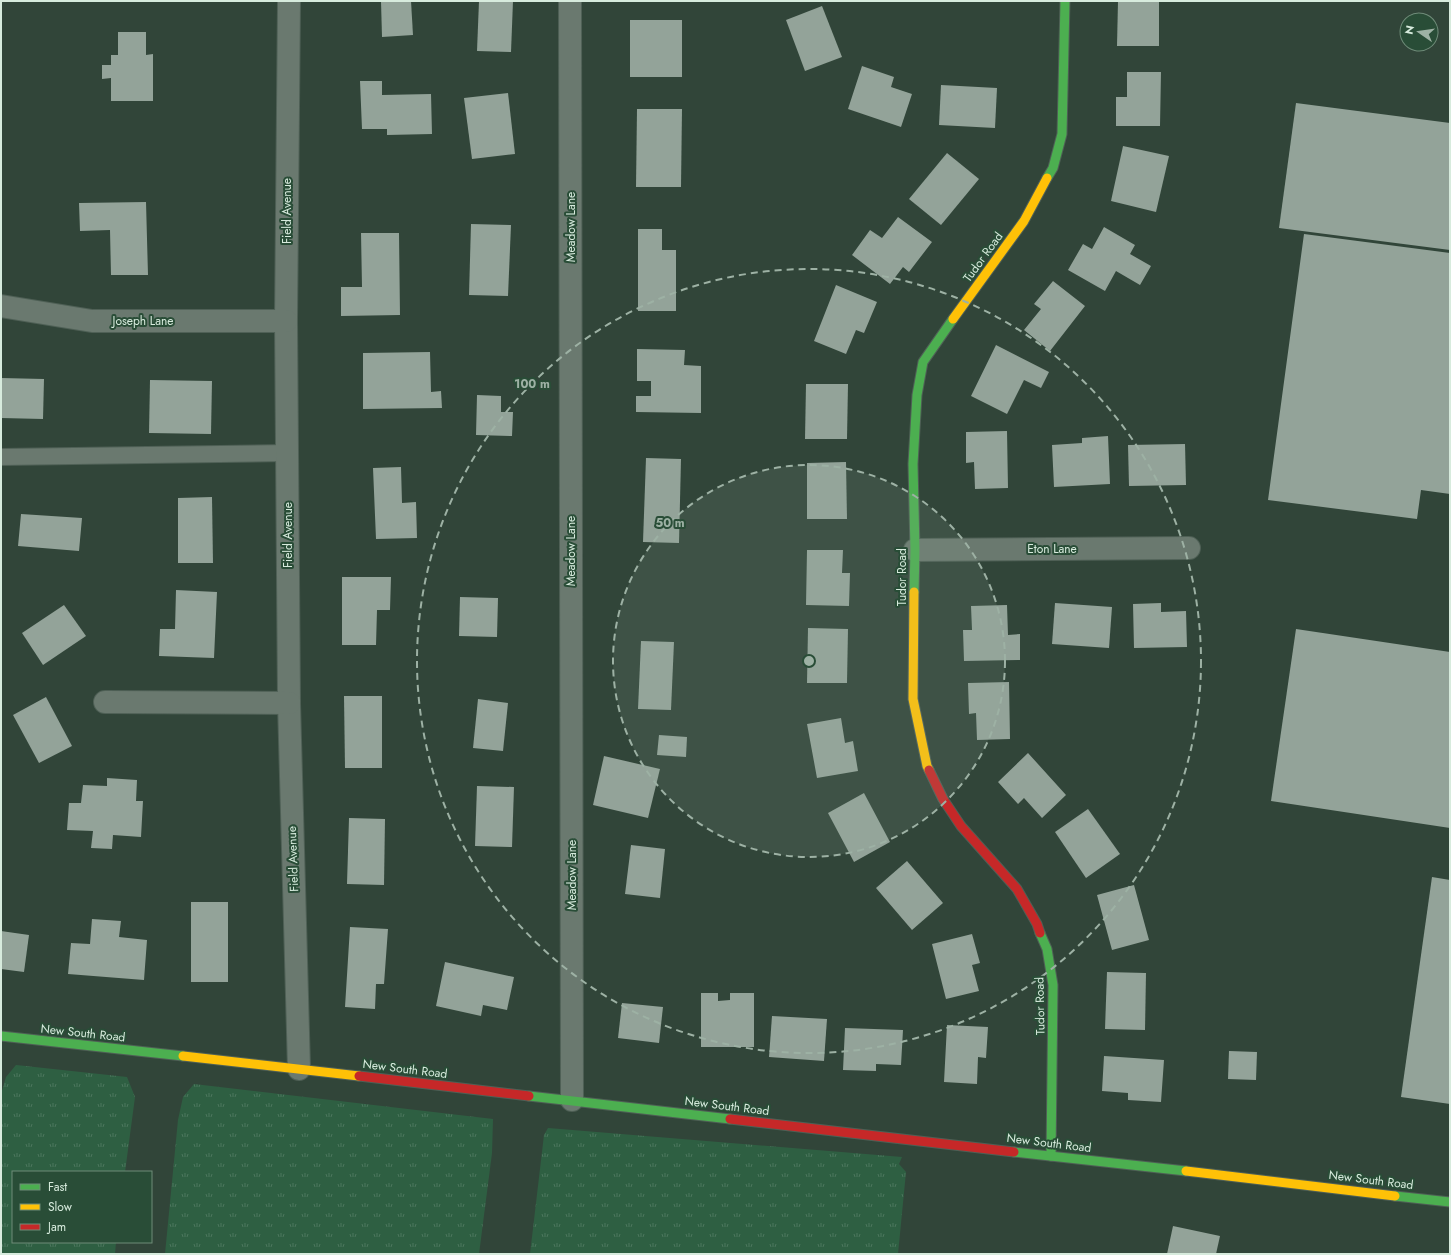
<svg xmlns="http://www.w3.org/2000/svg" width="1451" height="1255" font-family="Jost,sans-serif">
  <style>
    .grass { fill: url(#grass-tufts) }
    .building { fill: #93a399 }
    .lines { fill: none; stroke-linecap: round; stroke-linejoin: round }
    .lane-casing { stroke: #4f6056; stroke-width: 18 }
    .street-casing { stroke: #4f6056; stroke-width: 24 }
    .fast-casing { stroke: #4f6056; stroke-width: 11 }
    .slow-casing { stroke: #4f6056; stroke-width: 11 }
    .jam-casing { stroke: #4f6056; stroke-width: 11 }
    .lane { stroke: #6a796f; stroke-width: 16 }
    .street { stroke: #6a796f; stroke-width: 22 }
    .fast { stroke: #4caf50; stroke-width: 9 }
    .slow { stroke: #ffc107; stroke-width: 9 }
    .jam { stroke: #c62828; stroke-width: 9 }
    .ring { fill: none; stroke: #9db1a4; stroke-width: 2; stroke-dasharray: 7 5 }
    .labels { text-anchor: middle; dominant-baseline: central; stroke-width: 4; stroke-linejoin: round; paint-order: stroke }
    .street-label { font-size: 12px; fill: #d7ebdd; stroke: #294d37 }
    .centre { fill: #9db1a4; stroke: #294d37; stroke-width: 2 }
    .ring-label { font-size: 12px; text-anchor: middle; font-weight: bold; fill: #9db1a4; stroke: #294d37; stroke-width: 4; stroke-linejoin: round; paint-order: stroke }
  </style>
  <defs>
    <pattern id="grass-tufts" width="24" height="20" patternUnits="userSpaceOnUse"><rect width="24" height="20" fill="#2e5f42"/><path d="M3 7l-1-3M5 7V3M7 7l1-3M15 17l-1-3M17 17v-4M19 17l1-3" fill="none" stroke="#4c765d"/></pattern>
  </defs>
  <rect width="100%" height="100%" fill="#314539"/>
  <!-- grass -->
  <g class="grass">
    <polygon points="16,1065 127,1077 135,1097 125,1172 13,1172 13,1242 116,1242 115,1254 1,1254 1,1094 6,1077"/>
    <polygon points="194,1084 493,1119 492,1153 479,1254 165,1254 178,1120 183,1097"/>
    <polygon points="548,1128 902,1157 899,1164 906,1172 898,1254 530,1254 544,1135"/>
  </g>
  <!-- building -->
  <g class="building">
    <polygon points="381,1 411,1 413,35 382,37"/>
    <polygon points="479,1 513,1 511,52 477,51"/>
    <polygon points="1118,1 1159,1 1159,46 1117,46"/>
    <polygon points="822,6 842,57 805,71 786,20"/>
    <rect x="630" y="20" width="52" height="57"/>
    <polygon points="118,32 146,32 146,55 153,54 153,101 111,101 111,78 102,79 102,65 111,65 111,55 118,55"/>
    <polygon points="862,66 894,77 891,87 912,94 901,127 848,109"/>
    <polygon points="1127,72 1161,72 1160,126 1116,126 1116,97 1127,97"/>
    <polygon points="360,81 382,81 382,95 431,94 432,134 387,135 387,129 362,129"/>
    <polygon points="941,85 997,88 995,128 939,125"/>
    <polygon points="508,93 515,154 472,159 464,98"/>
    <polygon points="1296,103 1450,123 1450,250 1279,228"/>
    <polygon points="637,109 682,109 681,187 636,187"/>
    <polygon points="1123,146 1169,156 1156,212 1111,201"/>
    <polygon points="947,153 979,179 941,225 909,199"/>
    <polygon points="146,202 148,275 111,275 110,230 80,231 79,203"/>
    <polygon points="898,217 932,242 909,272 903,267 890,284 852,255 870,230 882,238"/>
    <polygon points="471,224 511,225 508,296 469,295"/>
    <polygon points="1104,227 1135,245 1130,254 1151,266 1140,285 1116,271 1105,291 1068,270 1083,244 1092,249"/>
    <polygon points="638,229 662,229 662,250 676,250 676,311 638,311"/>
    <polygon points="361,233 399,233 400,315 341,316 341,287 362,287"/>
    <polygon points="1304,234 1450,253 1450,494 1421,490 1417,519 1268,500"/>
    <polygon points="1053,281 1085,306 1050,351 1024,330 1041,309 1034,304"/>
    <polygon points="836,285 877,302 864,333 856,330 846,354 814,341"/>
    <polygon points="996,345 1049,372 1041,388 1024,380 1007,414 971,396"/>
    <polygon points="637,349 685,350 684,365 701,366 701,413 636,412 636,396 651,396 651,381 637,381"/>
    <polygon points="430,352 431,392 441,391 442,408 363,409 363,353"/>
    <polygon points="1,378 44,379 43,419 1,418"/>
    <polygon points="150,380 212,381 211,434 149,433"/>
    <polygon points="806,384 848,384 847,439 805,439"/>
    <polygon points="477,395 501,396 501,412 513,412 512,436 476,435"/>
    <polygon points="1007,431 1008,488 975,489 974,462 966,463 966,432"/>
    <polygon points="1108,436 1110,484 1054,487 1052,445 1082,443 1082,438"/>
    <polygon points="1185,444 1186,485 1129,486 1128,445"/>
    <polygon points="646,458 681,459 679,543 643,542"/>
    <polygon points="846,462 847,519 807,519 807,463"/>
    <polygon points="401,467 402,503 416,502 417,538 376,539 373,468"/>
    <polygon points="212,497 213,563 178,563 178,498"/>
    <polygon points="21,514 82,518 79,551 18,546"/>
    <polygon points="807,550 843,550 842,573 850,573 849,606 806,605"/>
    <polygon points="342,577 391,577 390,610 377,610 376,645 342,645"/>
    <polygon points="176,590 217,592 214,658 159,656 160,629 175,629"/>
    <polygon points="460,597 498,598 497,637 459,636"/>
    <polygon points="1055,603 1112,607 1109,648 1052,644"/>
    <polygon points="1161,603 1161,612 1186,611 1187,647 1134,648 1133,604"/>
    <polygon points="64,605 86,636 43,665 22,633"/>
    <polygon points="1007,605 1008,635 1020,634 1020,660 964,661 963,630 972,630 971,606"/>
    <polygon points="808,628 848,629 847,683 807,683"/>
    <polygon points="1296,629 1450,652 1450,828 1271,801"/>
    <polygon points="641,641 674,642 671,710 638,709"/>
    <polygon points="1009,682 1010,739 977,740 976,713 969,714 968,683"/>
    <polygon points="344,696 382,696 382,768 345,768"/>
    <polygon points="46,697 72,746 39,763 13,715"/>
    <polygon points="478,699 508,703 503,751 473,748"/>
    <polygon points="841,718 845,743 853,741 858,771 817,778 807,724"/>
    <polygon points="659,735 687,737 686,757 657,755"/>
    <polygon points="1028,753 1066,795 1042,818 1024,798 1018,804 998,782"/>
    <polygon points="604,756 660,769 648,818 593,805"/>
    <polygon points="107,778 137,780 136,801 143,801 141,837 113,835 112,849 91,848 93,831 67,830 69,803 81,803 83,785 107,786"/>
    <polygon points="477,786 514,787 512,847 475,846"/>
    <polygon points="864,793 890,842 854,862 828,813"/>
    <polygon points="1088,809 1120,854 1086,878 1055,832"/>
    <polygon points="349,818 385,819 384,885 347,884"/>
    <polygon points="631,845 665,849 660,898 625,894"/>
    <polygon points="907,861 943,903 912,930 876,888"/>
    <polygon points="1432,877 1450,880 1450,1104 1401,1097"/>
    <polygon points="1134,885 1149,940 1112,950 1097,895"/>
    <rect x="191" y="902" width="37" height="80"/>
    <polygon points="92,919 121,921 119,937 147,940 144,980 68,974 71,943 90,944"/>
    <polygon points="350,927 388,929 384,984 376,984 375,1009 345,1007"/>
    <polygon points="1,931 29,935 24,972 1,969"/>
    <polygon points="972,934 980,963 972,965 979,991 946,999 932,944"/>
    <polygon points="445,962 514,977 507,1010 483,1005 481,1016 436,1006"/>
    <polygon points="1107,972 1146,973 1145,1030 1105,1029"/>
    <polygon points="701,993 718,993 718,1001 730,1000 730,993 754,993 754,1047 701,1047"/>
    <polygon points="622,1003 663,1007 659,1043 618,1038"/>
    <polygon points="772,1016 827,1019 824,1061 769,1057"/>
    <polygon points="947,1025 988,1027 986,1058 978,1057 977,1084 944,1082"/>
    <polygon points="845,1028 903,1030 901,1065 876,1064 876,1071 843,1070"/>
    <polygon points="1229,1051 1257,1052 1256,1080 1228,1079"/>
    <polygon points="1104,1056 1164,1060 1161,1102 1128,1100 1128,1093 1102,1091"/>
    <polygon points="1173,1226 1220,1236 1216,1254 1167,1254"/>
  </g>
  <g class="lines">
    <!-- lane casing -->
    <g class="lane-casing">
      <polyline id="lane" points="1,457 287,453"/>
    </g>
    <!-- street casing -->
    <g class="street-casing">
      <g id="street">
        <polyline points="289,1 286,321 289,703 299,1069"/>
        <polyline points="570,1 572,1100"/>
        <polyline points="1,306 92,321 286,321"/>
        <polyline points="915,550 1189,548"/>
        <polyline points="105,702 289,703"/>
      </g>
    </g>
    <!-- fast casing -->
    <g class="fast-casing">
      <g id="fast">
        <polyline points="1047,178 1053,168 1062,134 1065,1"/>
        <polyline points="914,592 915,550 913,464 917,395 923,362 953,319"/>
        <polyline points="1040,933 1047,949 1053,985 1051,1156"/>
        <polyline points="1,1036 183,1056"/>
        <polyline points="529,1096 730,1119"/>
        <polyline points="1014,1152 1186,1171"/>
        <polyline points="1395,1196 1450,1202"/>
      </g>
    </g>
    <!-- slow casing -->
    <g class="slow-casing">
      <g id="slow">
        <polyline points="953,319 1024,221 1047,178"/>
        <polyline points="914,592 913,699 927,766 929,770"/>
        <polyline points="183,1056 359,1076"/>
        <polyline points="1186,1171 1395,1196"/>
      </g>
    </g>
    <!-- jam casing -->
    <g class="jam-casing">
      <g id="jam">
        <polyline points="929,770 943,799 961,826 1017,889 1037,924 1040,933"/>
        <polyline points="359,1076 529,1096"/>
        <polyline points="730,1119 1014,1152"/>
      </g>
    </g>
    <!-- lane -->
    <use href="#lane" class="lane"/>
    <!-- street -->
    <use href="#street" class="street"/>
    <!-- fast -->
    <use href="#fast" class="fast"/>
    <!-- slow -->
    <use href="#slow" class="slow"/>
    <!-- jam -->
    <use href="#jam" class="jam"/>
  </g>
  <!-- distance rings -->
  <circle cx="809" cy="661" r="196" fill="#9db1a4" fill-opacity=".12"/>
  <g class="ring">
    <circle cx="809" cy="661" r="196"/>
    <circle cx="809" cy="661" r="392"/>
  </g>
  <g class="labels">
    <!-- street labels -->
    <g class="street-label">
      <text transform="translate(287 211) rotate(-90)">Field Avenue</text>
      <text transform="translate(571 227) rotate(-90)">Meadow Lane</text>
      <text transform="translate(983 257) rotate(-54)">Tudor Road</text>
      <text x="143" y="321">Joseph Lane</text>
      <text transform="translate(288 535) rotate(-90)">Field Avenue</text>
      <text x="1052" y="549">Eton Lane</text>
      <text transform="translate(571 551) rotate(-90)">Meadow Lane</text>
      <text transform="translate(902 577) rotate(-90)">Tudor Road</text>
      <text transform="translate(293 859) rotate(-92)">Field Avenue</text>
      <text transform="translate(572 875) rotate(-90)">Meadow Lane</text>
      <text transform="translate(1040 1006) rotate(-91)">Tudor Road</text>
      <text transform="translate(83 1033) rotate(6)">New South Road</text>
      <text transform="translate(405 1069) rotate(7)">New South Road</text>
      <text transform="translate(727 1106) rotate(7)">New South Road</text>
      <text transform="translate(1049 1143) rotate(7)">New South Road</text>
      <text transform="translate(1371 1180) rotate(7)">New South Road</text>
    </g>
  </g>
  <circle cx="809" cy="661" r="6" class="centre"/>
  <g class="ring-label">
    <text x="532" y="388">100 m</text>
    <text x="670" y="527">50 m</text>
  </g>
  <!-- border -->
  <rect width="1451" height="1255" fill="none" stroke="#d7ebdd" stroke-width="4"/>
  <!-- legend -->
  <rect x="12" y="1171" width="140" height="72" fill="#294d37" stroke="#6f8c79"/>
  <rect x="20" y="1184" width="20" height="6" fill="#4caf50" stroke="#6f8c79"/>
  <text x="48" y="1191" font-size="12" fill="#d7ebdd">Fast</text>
  <rect x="20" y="1204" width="20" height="6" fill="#ffc107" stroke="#6f8c79"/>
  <text x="48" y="1211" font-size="12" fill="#d7ebdd">Slow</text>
  <rect x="20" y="1224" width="20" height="6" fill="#c62828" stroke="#6f8c79"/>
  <text x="48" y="1231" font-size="12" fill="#d7ebdd">Jam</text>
  <!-- north arrow -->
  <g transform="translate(1419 32) rotate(283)"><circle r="19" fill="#294d37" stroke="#6f8c79"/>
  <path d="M0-3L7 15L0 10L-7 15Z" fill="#9db1a4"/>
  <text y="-6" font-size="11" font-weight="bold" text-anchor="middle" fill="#d7ebdd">N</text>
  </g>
</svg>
